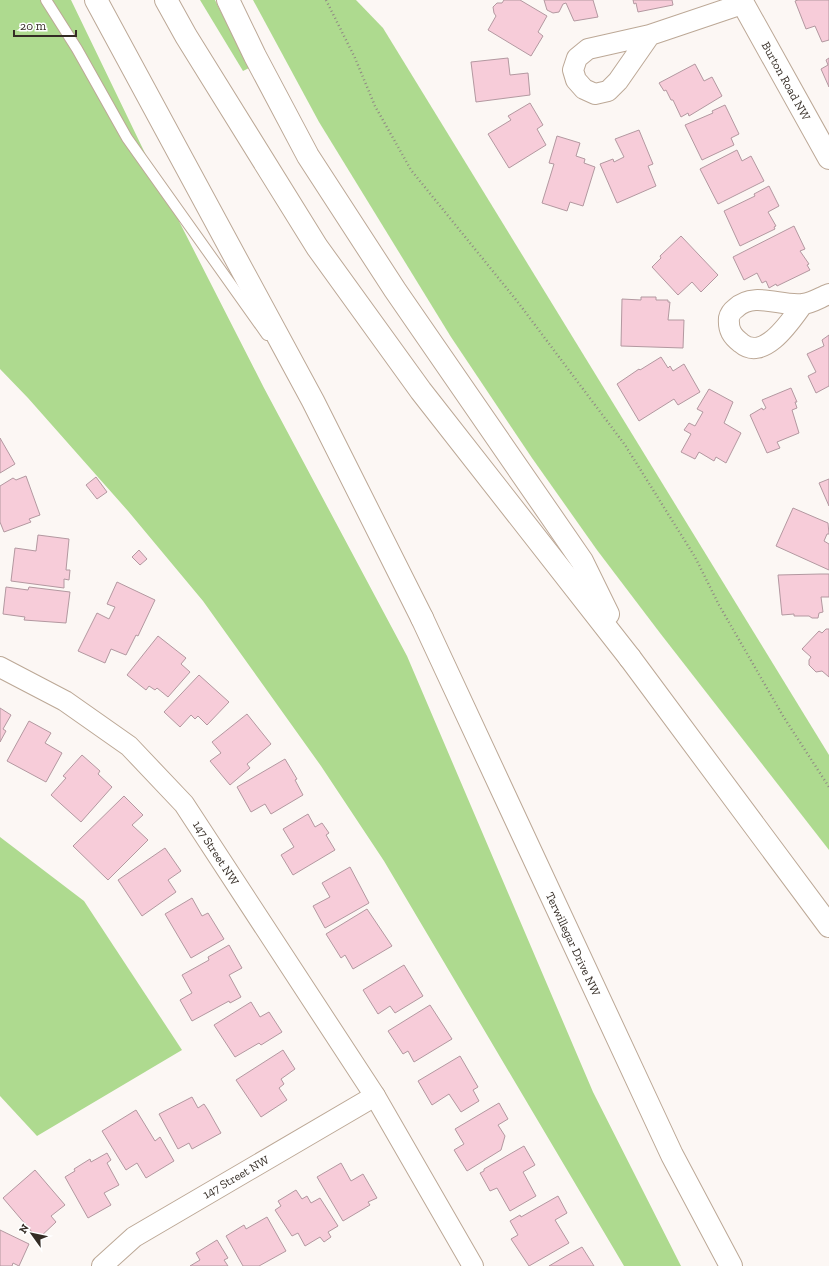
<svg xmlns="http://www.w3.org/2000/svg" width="829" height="1266" font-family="'Zilla Slab',serif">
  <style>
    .green { fill: #aeda8f }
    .building { fill: #f7ccd9; stroke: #b398a0 }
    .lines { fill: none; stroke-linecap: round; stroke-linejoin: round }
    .service-casing { stroke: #bca896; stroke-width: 12 }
    .minor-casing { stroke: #bca896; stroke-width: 22 }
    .tertiary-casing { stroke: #bca896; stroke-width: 24 }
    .primary-casing { stroke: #bca896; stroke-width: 24 }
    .motorway-casing { stroke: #bca896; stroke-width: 24 }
    .path { stroke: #908984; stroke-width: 2.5; stroke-dasharray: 1 3; stroke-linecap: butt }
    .service { stroke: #fff; stroke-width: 10 }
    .minor { stroke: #fff; stroke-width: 20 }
    .tertiary { stroke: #fff; stroke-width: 22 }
    .primary { stroke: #fff; stroke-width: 22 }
    .motorway { stroke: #fff; stroke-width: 22 }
    .labels { text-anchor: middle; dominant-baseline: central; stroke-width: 4; stroke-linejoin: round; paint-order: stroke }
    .street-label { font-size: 12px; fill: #342c25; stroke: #fff }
  </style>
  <rect width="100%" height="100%" fill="#fcf7f4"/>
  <!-- green -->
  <g class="green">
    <polygon points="0,0 71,0 157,178 264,388 407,656 593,1092 681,1266 624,1266 384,861 321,766 203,601 128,511 28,398 0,369"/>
    <polygon points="200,0 215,0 249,68 243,71"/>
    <polygon points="253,0 356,0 383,28 829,755 829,850 660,633 597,550 532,458 451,337 319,122"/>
    <polygon points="0,837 84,901 182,1050 37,1136 0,1096"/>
  </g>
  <!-- building -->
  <g class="building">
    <polygon points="504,0 520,0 547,16 538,32 543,36 531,56 488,30 496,16 494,13 493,7 497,3 502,3"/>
    <polygon points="544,0 593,0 598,17 574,21 566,3 563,4 559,12 553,13 547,10"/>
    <polygon points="633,0 672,0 673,5 638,12 636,3 634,4"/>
    <polygon points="798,0 829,0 829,40 822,42 815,26 806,29 795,1"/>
    <polygon points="508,58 510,75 528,73 530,95 476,102 471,62"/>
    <polygon points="829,58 829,87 821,69 828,65 826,60"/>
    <polygon points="695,64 704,81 712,77 722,96 689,116 688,113 681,117 673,100 671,100 666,90 664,91 659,83"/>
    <polygon points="530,103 543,125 537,129 546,145 509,168 488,134 511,120 508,116"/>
    <polygon points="725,105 739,134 731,138 734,145 702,160 685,125 713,113 712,111"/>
    <polygon points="639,130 653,164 648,166 656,186 617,203 600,164 613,159 614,162 624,157 615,139"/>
    <polygon points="557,136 580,143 576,156 585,159 584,163 595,167 583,206 570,202 567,211 542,203 554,164 549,163"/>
    <polygon points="737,150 742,161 751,156 764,181 718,204 700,169"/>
    <polygon points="769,186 779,206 768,212 776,226 774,227 775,229 740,246 724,211 755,196 754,194"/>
    <polygon points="794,226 805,249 800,251 809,264 807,265 810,270 777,286 776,284 769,288 766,281 762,283 757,273 744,280 733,257"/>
    <polygon points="681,236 718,275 701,292 692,282 678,295 652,267 661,258 660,256"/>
    <polygon points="641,297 656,297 656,300 668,300 668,302 670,302 668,320 684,320 683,348 621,346 622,299 641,300"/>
    <polygon points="829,335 829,386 816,393 808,376 816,372 807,354 824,346 822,340"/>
    <polygon points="661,357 668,368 670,366 673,371 684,364 700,392 678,405 674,399 639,421 617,384 639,369 640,370"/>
    <polygon points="791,388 797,402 795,402 797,408 792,410 799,433 777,442 780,448 767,453 750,415 762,408 763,410 766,408 762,400"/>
    <polygon points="709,389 733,402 724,423 741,433 726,463 716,457 714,461 699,452 695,459 681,452 691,434 684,430 689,423 695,426 703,412 697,409"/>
    <polygon points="0,438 15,464 0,473"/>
    <polygon points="26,476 40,515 29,519 31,522 4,532 0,522 0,486 13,478 16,480"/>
    <polygon points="96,477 107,492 97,499 86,485"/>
    <polygon points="829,479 829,506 819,483"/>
    <polygon points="793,508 828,523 829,534 827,534 824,541 829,544 829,570 776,546"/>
    <polygon points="38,535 69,539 66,570 70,570 69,580 64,579 64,588 11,581 15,548 36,551"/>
    <polygon points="139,550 147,559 140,565 132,557"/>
    <polygon points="820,574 829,574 829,597 821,597 823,612 819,613 818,618 812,618 809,616 794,616 794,614 782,615 778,575"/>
    <polygon points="117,582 155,600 138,636 136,635 126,655 111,649 105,663 78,651 97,613 109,619 115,607 107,604"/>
    <polygon points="6,587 28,590 29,587 70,592 66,623 24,620 25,617 3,614"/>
    <polygon points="829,629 829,677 822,671 816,672 809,665 809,660 811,657 802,649 819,631 822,633 826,629"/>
    <polygon points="158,636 186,658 181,664 190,672 168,697 157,688 155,690 149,686 146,690 127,675"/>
    <polygon points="199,675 229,702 207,725 198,716 195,719 191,715 180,727 164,712"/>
    <polygon points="0,708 11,715 3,729 6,731 0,742"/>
    <polygon points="247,714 271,744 247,764 250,768 230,785 210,761 221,753 212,742"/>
    <polygon points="29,721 51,733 45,743 62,753 46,782 7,761"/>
    <polygon points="82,755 100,771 98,774 112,787 81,822 51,795 66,778 63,776"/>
    <polygon points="285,759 297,779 295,780 303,795 271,814 265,804 251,812 237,787"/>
    <polygon points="124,796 143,815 132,825 148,840 108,880 73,846"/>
    <polygon points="308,814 315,827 322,823 329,833 326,835 335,850 293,875 281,855 294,847 283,829"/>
    <polygon points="165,848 181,871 168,880 176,892 142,916 118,880"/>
    <polygon points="350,867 369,903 325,928 313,906 330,897 322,883"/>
    <polygon points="192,898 202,916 208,913 224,939 191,958 165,914"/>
    <polygon points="367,909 392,946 353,969 345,955 341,958 326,934"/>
    <polygon points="229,945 242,968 229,975 241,997 230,1003 229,1001 192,1021 180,1000 192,993 182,975 209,960 208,957"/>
    <polygon points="404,965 423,996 395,1013 390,1006 378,1014 363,990"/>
    <polygon points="251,1002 260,1017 269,1012 282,1032 261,1045 259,1043 235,1057 214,1025"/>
    <polygon points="430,1005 452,1039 414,1062 408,1051 403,1054 388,1031"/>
    <polygon points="283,1050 295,1069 281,1079 284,1084 279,1088 287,1100 261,1117 236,1080"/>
    <polygon points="460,1056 478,1087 473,1090 479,1101 461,1112 449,1094 432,1105 418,1081"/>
    <polygon points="192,1097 198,1108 204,1104 208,1110 221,1133 192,1149 189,1143 178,1149 159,1114"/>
    <polygon points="499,1103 508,1119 498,1125 505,1136 501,1150 467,1171 454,1150 464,1144 455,1129"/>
    <polygon points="136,1110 155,1141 160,1137 174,1161 146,1178 137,1163 126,1170 102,1131"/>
    <polygon points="524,1146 535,1165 523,1172 536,1196 510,1211 497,1188 490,1191 480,1173 484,1171 484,1169"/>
    <polygon points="107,1153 111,1160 107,1163 119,1185 104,1193 111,1205 88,1218 65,1177 75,1171 74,1169 90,1159 91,1162"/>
    <polygon points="341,1163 351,1181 363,1174 377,1198 368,1202 370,1205 343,1221 317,1177"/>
    <polygon points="35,1170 65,1205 51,1216 56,1222 38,1239 3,1198"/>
    <polygon points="296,1190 302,1199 307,1196 311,1203 320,1198 338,1226 328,1232 331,1237 324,1242 320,1237 305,1246 298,1233 292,1236 275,1210 281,1206 278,1201"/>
    <polygon points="558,1196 567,1213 555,1220 569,1243 529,1266 511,1239 518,1235 510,1221 520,1215 521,1217"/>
    <polygon points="267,1217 286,1251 259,1266 243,1266 226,1236 244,1225 246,1229"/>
    <polygon points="0,1230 29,1244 19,1266 13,1263 12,1266 0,1266"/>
    <polygon points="217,1240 228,1258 224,1260 228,1266 190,1266 200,1260 196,1253"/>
    <polygon points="582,1247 594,1266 549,1266 566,1256"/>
  </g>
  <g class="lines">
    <!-- service casing -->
    <g class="service-casing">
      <polyline id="service" points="46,0 77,49 127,138 267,335"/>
    </g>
    <!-- minor casing -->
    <g class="minor-casing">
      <g id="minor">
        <polyline points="650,35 618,81 608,91 595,94 584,89 576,80 573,70 577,58 588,49 650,35 742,4"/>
        <path d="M803,304C792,319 764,363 741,343C732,336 728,330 729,318C730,313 732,311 736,308C754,291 781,307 803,304C812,303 821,297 829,294"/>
        <polyline points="0,667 65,701 129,746 184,804 375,1096 473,1266"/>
        <polyline points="102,1266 134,1237 375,1096"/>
      </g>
    </g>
    <!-- tertiary casing -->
    <g class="tertiary-casing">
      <polyline id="tertiary" points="741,0 829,158"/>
    </g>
    <!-- primary casing -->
    <g class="primary-casing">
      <g id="primary">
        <polyline points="422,618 672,1155 731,1266"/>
        <polyline points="630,658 829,926"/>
      </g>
    </g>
    <!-- motorway casing -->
    <g class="motorway-casing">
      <g id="motorway">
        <polyline points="96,0 313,401 422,618"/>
        <polyline points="166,0 186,36 317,247 421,391 630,658"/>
        <polyline points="228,0 255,56 308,156 395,290 582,561 608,614"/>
      </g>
    </g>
    <!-- path -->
    <polyline class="path" points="326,0 355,58 375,106 411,170 517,301 625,445 695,557 719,605 783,716 829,787"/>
    <!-- service -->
    <use href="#service" class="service"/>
    <!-- minor -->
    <use href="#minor" class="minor"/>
    <!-- tertiary -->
    <use href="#tertiary" class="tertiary"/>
    <!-- primary -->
    <use href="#primary" class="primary"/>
    <!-- motorway -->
    <use href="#motorway" class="motorway"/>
  </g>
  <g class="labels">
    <!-- street labels -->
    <g class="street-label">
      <text transform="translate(786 81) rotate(61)">Burton Road NW</text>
      <text transform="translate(216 853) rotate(57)">147 Street NW</text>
      <text transform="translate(573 944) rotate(65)">Terwillegar Drive NW</text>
      <text transform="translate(236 1177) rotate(-30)">147 Street NW</text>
    </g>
  </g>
  <!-- north arrow -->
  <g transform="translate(32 1234) rotate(303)" stroke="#ffffff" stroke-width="3" paint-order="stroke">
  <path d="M0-3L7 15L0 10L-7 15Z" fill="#342c25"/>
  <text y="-6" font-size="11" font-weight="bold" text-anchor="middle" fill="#342c25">N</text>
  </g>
  <!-- scale -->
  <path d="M14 30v6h62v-6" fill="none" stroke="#342c25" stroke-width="2"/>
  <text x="20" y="30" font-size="12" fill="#342c25" stroke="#ffffff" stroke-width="3" paint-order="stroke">20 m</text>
</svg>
